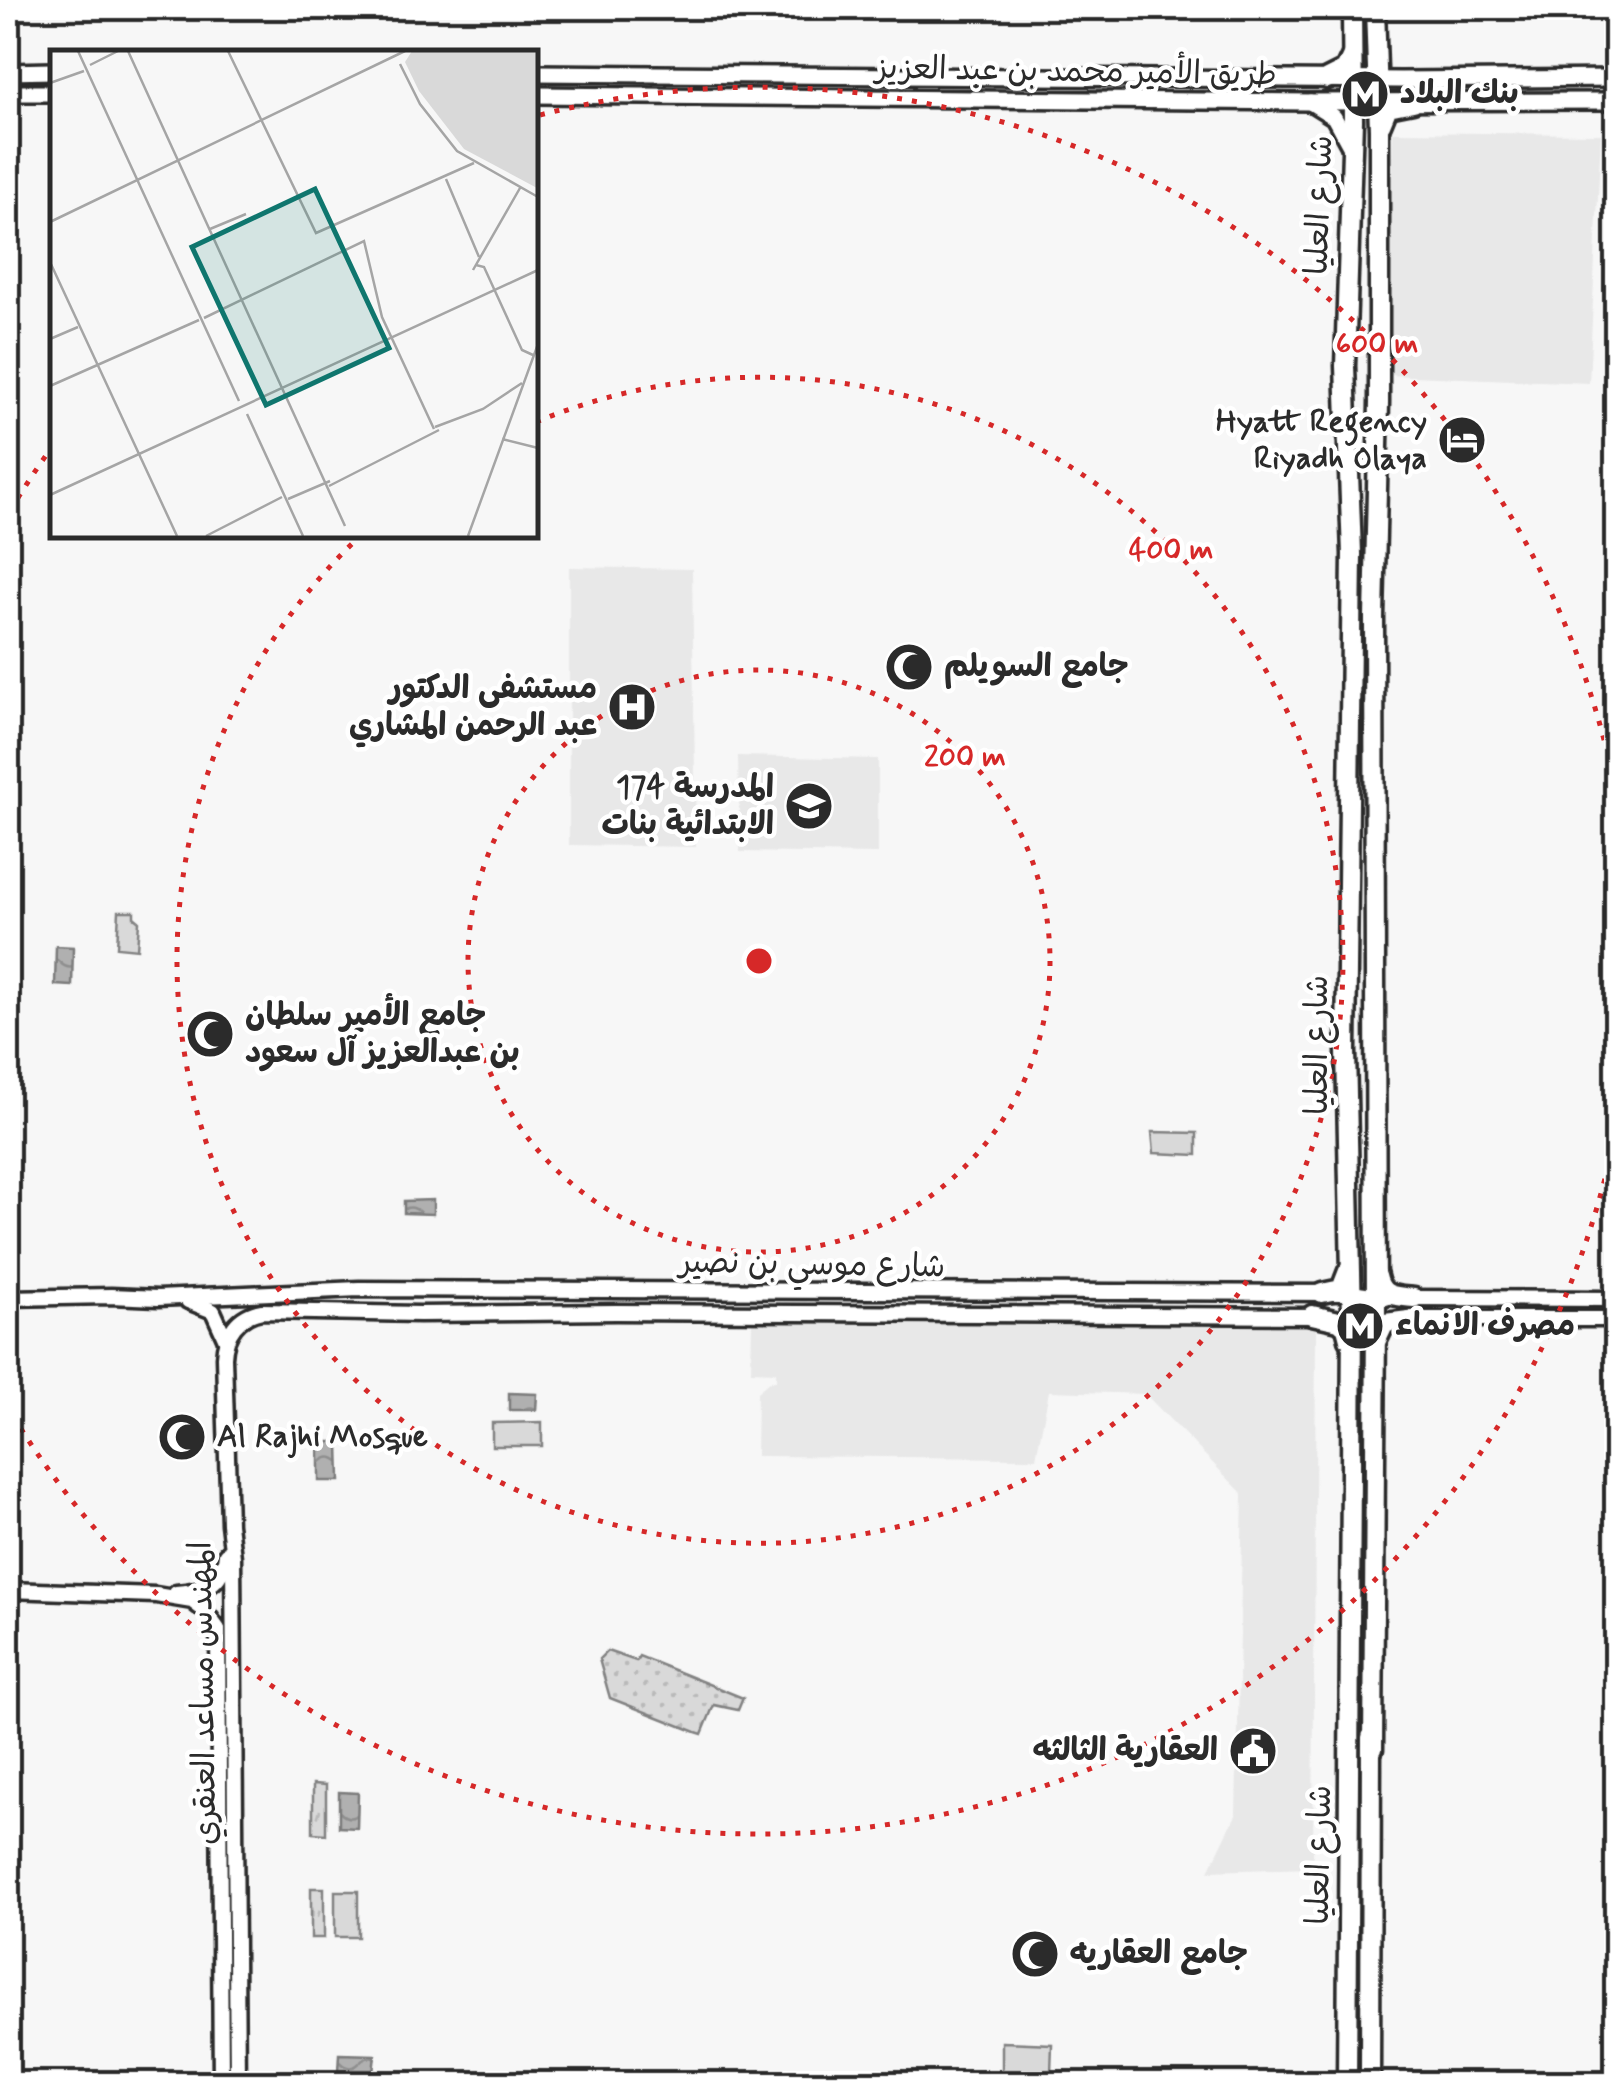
<svg xmlns="http://www.w3.org/2000/svg" width="1624" height="2091" font-family="Mynerve,'Playpen Sans Arabic',sans-serif">
  <style>
    .built { fill: #e8e8e8 }
    .grass { fill: #d9d9d9; stroke: #828282; stroke-width: 2.5 }
    .park { fill: url(#park-tufts); stroke: #828282; stroke-width: 2.5 }
    .garden { fill: url(#garden-dots); stroke: #828282; stroke-width: 2.5 }
    .water { fill: url(#water-waves); stroke: #7b7b7b; stroke-width: 2.5 }
    .lines { fill: none; stroke-linecap: round; stroke-linejoin: round }
    .tertiary-casing { stroke: #2b2b2b; stroke-width: 21 }
    .secondary-casing { stroke: #2b2b2b; stroke-width: 22 }
    .primary-casing { stroke: #2b2b2b; stroke-width: 25 }
    .tertiary { stroke: #fff; stroke-width: 14 }
    .secondary { stroke: #fff; stroke-width: 15 }
    .primary { stroke: #fff; stroke-width: 18 }
    .ring { fill: none; stroke: #d62828; stroke-width: 5; stroke-dasharray: 5 10 }
    .labels { text-anchor: middle; dominant-baseline: central; stroke-width: 9; stroke-linejoin: round; paint-order: stroke }
    .street-label { font-size: 32px; fill: #2b2b2b; stroke: #fff }
    .poi-label { font-size: 32px; font-weight: bold; fill: #2b2b2b; stroke: #fff; text-anchor: start }
    .inset-road { fill: none; stroke: #a5a5a5; stroke-width: 2.5 }
    .view { fill: #0f766e; fill-opacity: 0.15; stroke: #0f766e; stroke-width: 5 }
    .inset-edge { fill: none; stroke: #2b2b2b; stroke-width: 5 }
    .centre { fill: #d62828; stroke: #fff; stroke-width: 5 }
    .ring-label { font-size: 30px; text-anchor: middle; font-weight: bold; fill: #d62828; stroke: #fff; stroke-width: 9; stroke-linejoin: round; paint-order: stroke }
  </style>
  <defs>
    <pattern id="park-tufts" width="24" height="20" patternUnits="userSpaceOnUse" patternTransform="scale(2.5)"><rect width="24" height="20" fill="#d9d9d9"/><path d="M3 7l-1-3M5 7V3M7 7l1-3M15 17l-1-3M17 17v-4M19 17l1-3" fill="none" stroke="#bababa"/></pattern>
    <pattern id="garden-dots" width="8" height="8" patternUnits="userSpaceOnUse" patternTransform="scale(2.5)"><rect width="8" height="8" fill="#d9d9d9"/><path d="M2 2h.1M6 6h.1" fill="none" stroke="#bababa" stroke-width="1.8" stroke-linecap="round"/></pattern>
    <pattern id="water-waves" width="16" height="10" patternUnits="userSpaceOnUse" patternTransform="scale(2.5)"><rect width="16" height="10" fill="#b0b0b0"/><path d="M0 5q4-4 8 0t8 0" fill="none" stroke="#8f8f8f"/></pattern>
  </defs>
  <rect width="100%" height="100%" fill="#f7f7f7"/>
  <filter id="ink" filterUnits="userSpaceOnUse"><feTurbulence type="fractalNoise" baseFrequency=".01" numOctaves="2"/><feDisplacementMap in="SourceGraphic" scale="20" xChannelSelector="R" yChannelSelector="G"/><feConvolveMatrix kernelMatrix="1 2 1 2 8 2 1 2 1" color-interpolation-filters="sRGB"/></filter>
  <g filter="url(#ink)">
    <!-- built -->
    <g class="built">
      <polygon points="1393,132 1601,134 1589,383 1386,375"/>
      <polygon points="569,567 692,569 696,847 569,845"/>
      <polygon points="738,756 878,759 878,854 740,852"/>
      <polygon points="752,1322 1316,1326 1313,1868 1209,1871 1236,1815 1243,1494 1145,1394 1049,1391 1036,1458 756,1456 757,1392 770,1381 776,1381 776,1372 751,1371"/>
    </g>
    <!-- grass -->
    <g class="grass">
      <polygon points="119,911 134,911 134,917 139,921 137,949 117,947"/>
      <polygon points="1152,1132 1197,1133 1197,1155 1154,1153"/>
      <polygon points="542,1422 542,1446 492,1446 492,1423"/>
      <rect x="335" y="1891" width="23" height="46"/>
      <polygon points="1002,2042 1052,2044 1051,2073 1002,2072"/>
    </g>
    <!-- park -->
    <g class="park">
      <polygon points="313,1784 326,1785 326,1834 313,1833"/>
      <rect x="311" y="1888" width="13" height="50"/>
    </g>
    <!-- garden -->
    <polygon class="garden" points="607,1651 636,1661 639,1656 743,1698 738,1710 714,1705 702,1734 696,1732 610,1698 599,1659"/>
    <!-- water -->
    <g class="water">
      <polygon points="56,946 73,947 72,986 55,985"/>
      <polygon points="433,1200 433,1214 404,1213 404,1201"/>
      <polygon points="509,1393 537,1394 536,1410 509,1410"/>
      <polygon points="319,1442 339,1442 340,1481 319,1481"/>
      <polygon points="339,1792 358,1793 357,1828 339,1827"/>
      <polygon points="339,2054 375,2055 373,2073 338,2072"/>
    </g>
    <g class="lines">
      <!-- tertiary casing -->
      <g class="tertiary-casing">
        <g id="tertiary">
          <polyline points="8,1298 111,1296 158,1298 359,1289 1351,1293 1386,1298"/>
          <polyline points="1407,1298 1616,1299"/>
          <polyline points="188,1301 213,1311 226,1340"/>
          <polyline points="1409,1319 1616,1319"/>
          <polyline points="8,1590 156,1595 192,1601 205,1611 218,1629 221,2084"/>
          <path d="M176,1593C203,1591 223,1586 226,1554"/>
          <path d="M237,2084L233,1557L229,1524L224,1357C225,1334 238,1315 262,1311L420,1314L616,1312L1323,1316"/>
        </g>
      </g>
      <!-- secondary casing -->
      <g class="secondary-casing">
        <g id="secondary">
          <polyline points="8,72 52,71"/>
          <polyline points="535,73 1401,80 1616,78"/>
          <polyline points="8,93 52,93"/>
          <polyline points="535,95 1310,102 1616,101"/>
          <polyline points="1310,102 1334,117 1352,150"/>
        </g>
      </g>
      <!-- primary casing -->
      <g class="primary-casing">
        <g id="primary">
          <polyline points="1327,79 1345,70 1352,55"/>
          <polyline points="1381,124 1388,107 1413,102"/>
          <path d="M1377,1276C1381,1297 1394,1296 1414,1298"/>
          <polyline points="1322,1293 1341,1289 1348,1271"/>
          <polyline points="1312,1315 1339,1321 1346,1327 1349,1339"/>
          <polyline points="1377,1340 1385,1323 1417,1319"/>
          <polyline points="1373,1749 1376,1318 1374,618 1379,403 1379,129 1375,8"/>
          <polyline points="1347,2084 1352,1317 1346,1051 1352,554 1345,366 1353,120 1352,8"/>
          <polyline points="1370,2084 1371,1737"/>
        </g>
      </g>
      <!-- tertiary -->
      <use href="#tertiary" class="tertiary"/>
      <!-- secondary -->
      <use href="#secondary" class="secondary"/>
      <!-- primary -->
      <use href="#primary" class="primary"/>
    </g>
  </g>
  <!-- distance rings -->
  <g class="ring">
    <circle cx="759" cy="961" r="291"/>
    <path d="M536 422A583 583 0 1 1 358 538"/>
    <path d="M1615 1135A874 874 0 0 1 10 1411M10 511A874 874 0 0 1 52 447M540 115A874 874 0 0 1 1615 787"/>
  </g>
  <!-- icons -->
  <defs>
    <g id="metro-disc" transform="scale(2.5)"><circle r="9.5" fill="#2b2b2b" stroke="#fff"/><path d="M-5.5 5V-5H-3L0 0L3-5H5.5V5H3V-.5L0 4L-3-.5V5Z" fill="#fff"/></g>
    <g id="hotel-disc" transform="scale(2.5)"><circle r="9.5" fill="#2b2b2b" stroke="#fff"/><path d="M-6-4.5h1.5V1H6V5H4.5V3h-9V5H-6ZM-4 0a1.8 1.8 0 1 1 3.6 0ZM.5 0V-2.5h3Q6-2.5 6 0Z" fill="#fff"/></g>
    <g id="mosque-disc" transform="scale(2.5)"><circle r="9.5" fill="#2b2b2b" stroke="#fff"/><path d="M3.5-4.9A6 6 0 1 0 3.5 4.9A5 5 0 1 1 3.5-4.9Z" fill="#fff"/></g>
    <g id="hospital-disc" transform="scale(2.5)"><circle r="9.5" fill="#2b2b2b" stroke="#fff"/><path d="M-5-5h3v3.5h4V-5h3V5h-3V1.5h-4V5h-3Z" fill="#fff"/></g>
    <g id="school-disc" transform="scale(2.5)"><circle r="9.5" fill="#2b2b2b" stroke="#fff"/><path d="M0-5L7-2L0 1L-7-2ZM-4 1L0 2.5L4 1V4Q0 6-4 4Z" fill="#fff"/></g>
    <g id="civic-disc" transform="scale(2.5)"><circle r="9.5" fill="#2b2b2b" stroke="#fff"/><path d="M-.6-6.5H3V-4.5H.6V-3L4-1V1h2V6H-6V1h2V-1L-.6-3ZM-1.2 2.5V6h2.4V2.5Z" fill="#fff"/></g>
  </defs>
  <g fill-rule="evenodd">
    <use href="#metro-disc" x="1365" y="94"/>
    <use href="#hotel-disc" x="1462" y="440"/>
    <use href="#mosque-disc" x="909" y="667"/>
    <use href="#hospital-disc" x="632" y="707"/>
    <use href="#school-disc" x="809" y="806"/>
    <use href="#mosque-disc" x="210" y="1034"/>
    <use href="#metro-disc" x="1360" y="1326"/>
    <use href="#mosque-disc" x="182" y="1437"/>
    <use href="#civic-disc" x="1253" y="1751"/>
    <use href="#mosque-disc" x="1035" y="1954"/>
  </g>
  <g class="labels">
    <!-- street labels -->
    <g class="street-label">
      <text transform="translate(1076 72) rotate(1)">طريق الأمير محمد بن عبد العزيز</text>
      <text transform="translate(1320 205) rotate(-88)">شارع العليا</text>
      <text transform="translate(1318 1045) rotate(-90)">شارع العليا</text>
      <text transform="translate(812 1265) rotate(1)">شارع موسي بن نصير</text>
      <text transform="translate(204 1693) rotate(-91)">المهندس مساعد العنقري</text>
      <text transform="translate(1320 1855) rotate(-89)">شارع العليا</text>
    </g>
    <!-- poi labels -->
    <g class="poi-label">
      <text x="1400" y="94">بنك البلاد</text>
      <text x="1427" y="422" text-anchor="end">Hyatt Regency<tspan x="1427" dy="37">Riyadh Olaya</tspan></text>
      <text x="944" y="667">جامع السويلم</text>
      <text x="597" y="689" text-anchor="end">مستشفى الدكتور<tspan x="597" dy="37">عبد الرحمن المشاري</tspan></text>
      <text x="774" y="788" text-anchor="end">المدرسة 174<tspan x="774" dy="37">الابتدائية بنات</tspan></text>
      <text x="245" y="1016">جامع الأمير سلطان<tspan x="245" dy="37">بن عبدالعزيز آل سعود</tspan></text>
      <text x="1395" y="1326">مصرف الانماء</text>
      <text x="217" y="1437">Al Rajhi Mosque</text>
      <text x="1218" y="1751" text-anchor="end">العقارية الثالثه</text>
      <text x="1070" y="1954">جامع العقاريه</text>
    </g>
  </g>
  <!-- overview -->
  <g transform="translate(50 50)">
    <rect width="488" height="488" fill="#f7f7f7"/>
    <path d="M362,1H487V138L414,99L369,41L355,12Z" fill="#d9d9d9"/>
    <path class="inset-road" d="M28,1L189,351M78,1L295,476M178,1L266,183L424,113M350,14L370,54L407,101L488,147M40,15L68,1M0,33L34,21M396,129L429,207M0,172L355,1M160,179L196,164M0,212L127,486M426,215L434,217L472,300L483,305M423,220L470,138M154,268L314,191L332,267L384,379M0,289L28,277M0,336L149,270M197,364L253,486M385,377L433,359L472,333M452,389L488,398M279,436L389,380M0,445L488,220M238,449L280,431M156,486L232,447M418,486L488,294"/>
    <path class="view" d="M265,139L339,298L216,355L142,197Z"/>
    <rect width="488" height="488" class="inset-edge"/>
  </g>
  <circle cx="759" cy="961" r="15" class="centre"/>
  <g class="ring-label">
    <text x="1377" y="353">600 m</text>
    <text x="1171" y="559">400 m</text>
    <text x="965" y="766">200 m</text>
  </g>
  <!-- margin -->
  <rect width="1624" height="2091" fill="none" stroke="#fff" stroke-width="40"/>
  <rect x="20" y="20" width="1584" height="2051" fill="none" stroke="#2b2b2b" stroke-width="4" filter="url(#ink)"/>
</svg>
